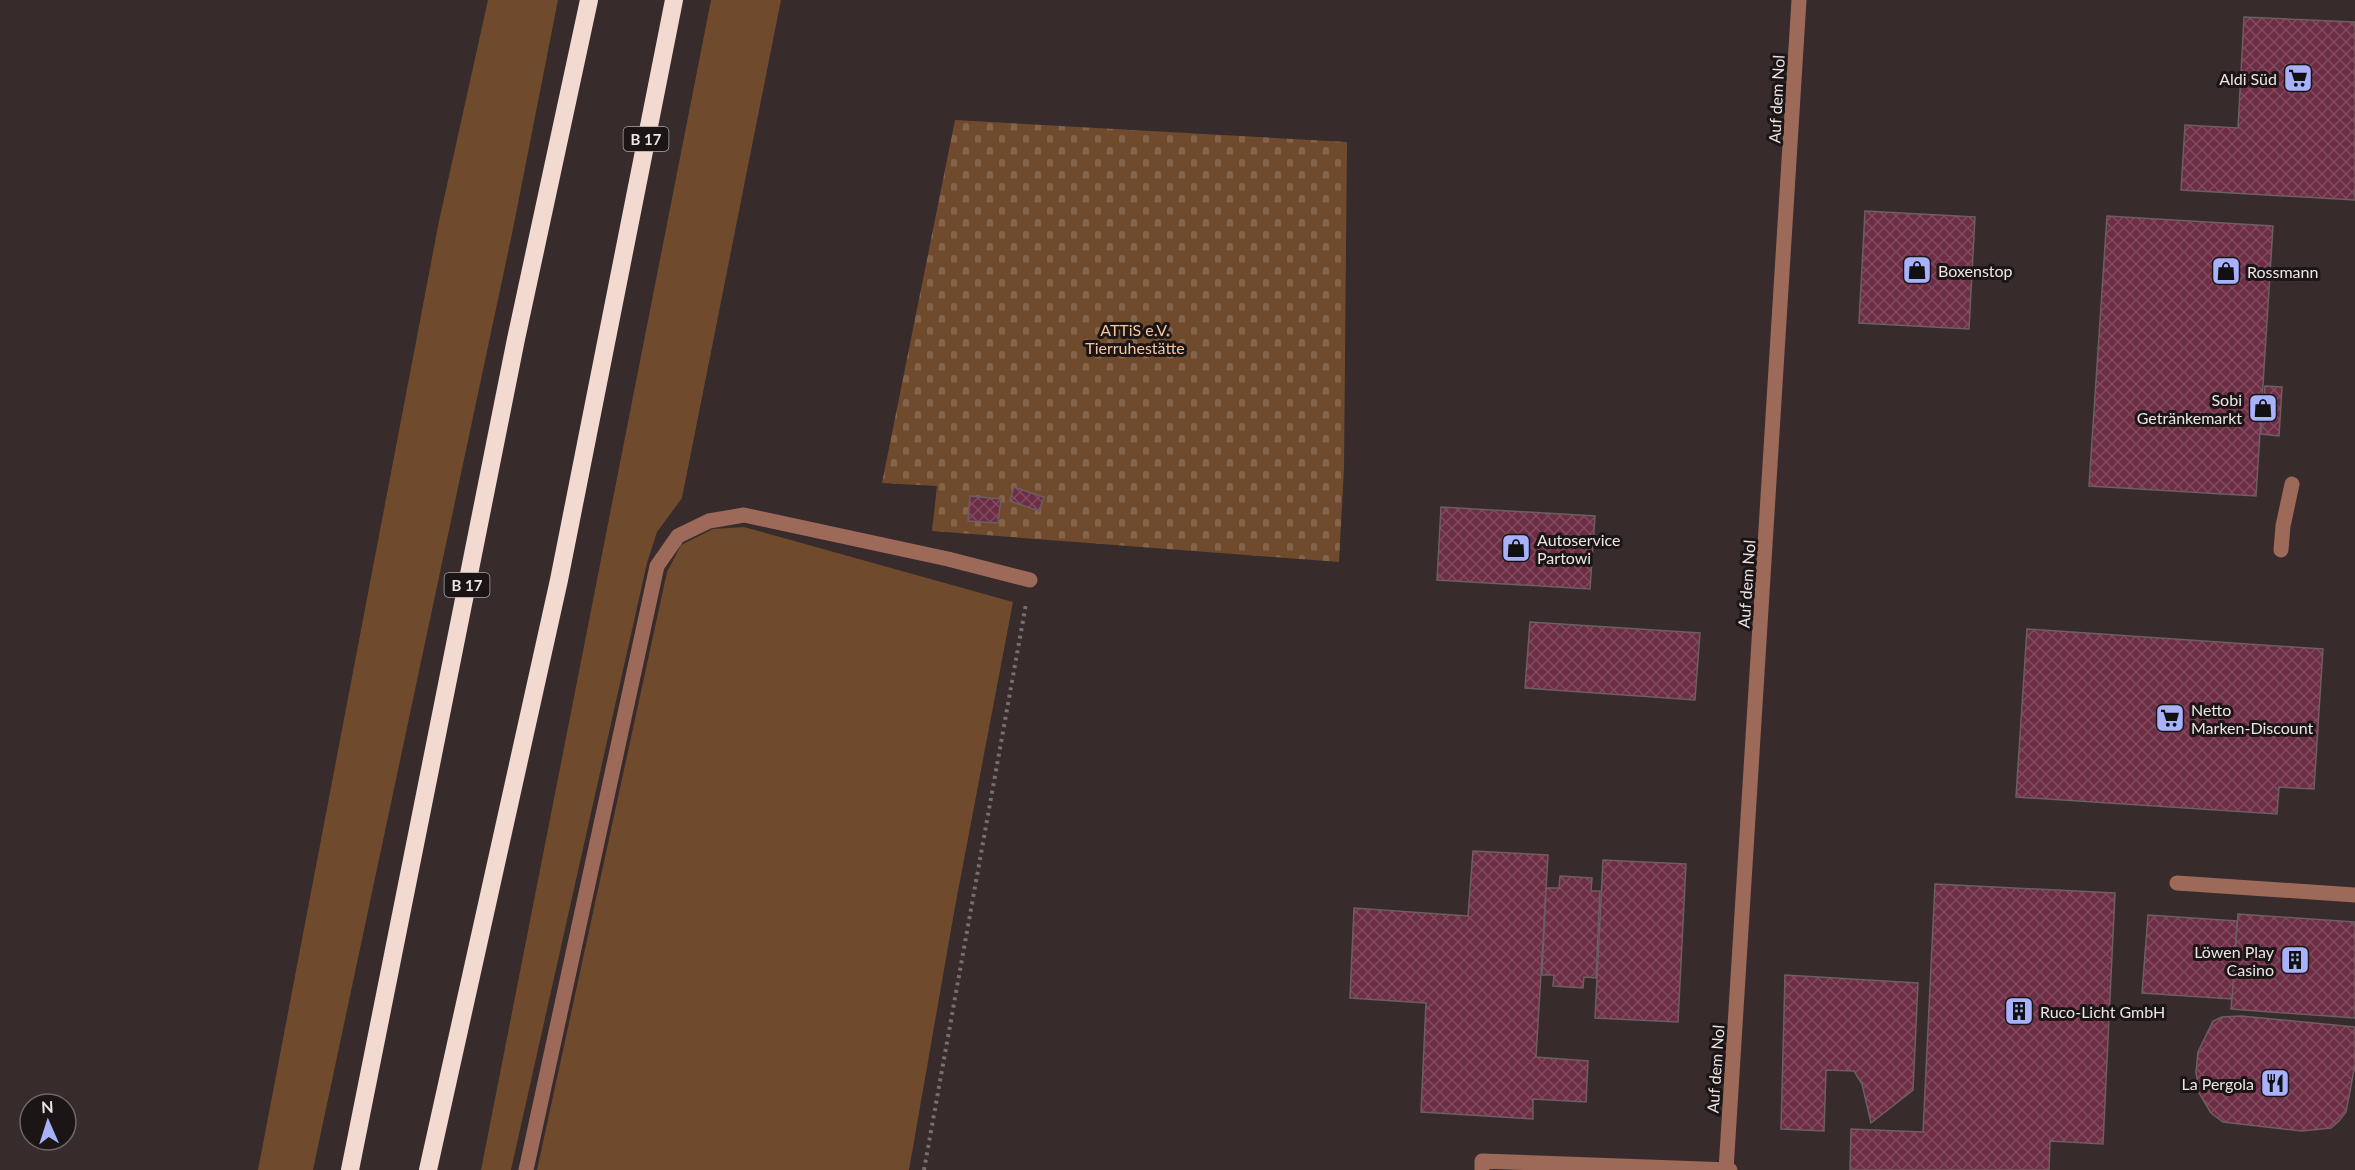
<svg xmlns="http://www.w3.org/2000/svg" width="2355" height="1170" font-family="Lato,sans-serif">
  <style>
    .green { fill: #6f4a2c }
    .cemetery { fill: url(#cemetery-stones) }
    .building { fill: url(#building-cross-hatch); stroke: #6c5e62; stroke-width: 1.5 }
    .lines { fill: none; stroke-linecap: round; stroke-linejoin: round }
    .path { stroke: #796e6e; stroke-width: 4; stroke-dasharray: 3 4.5; stroke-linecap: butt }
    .minor { stroke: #9d6a5a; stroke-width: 15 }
    .highway { stroke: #f3dad1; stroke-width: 18 }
    .labels { text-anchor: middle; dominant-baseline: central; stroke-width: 6; stroke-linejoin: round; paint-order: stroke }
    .shield { fill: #1b1515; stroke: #aea7a7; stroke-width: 1.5 }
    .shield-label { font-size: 15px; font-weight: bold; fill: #ede5e5 }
    .poi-label { font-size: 16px; fill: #ede5e5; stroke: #1b1515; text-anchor: start }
    .street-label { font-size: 16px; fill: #ede5e5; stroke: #1b1515 }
    .park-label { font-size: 16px; fill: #f5c59f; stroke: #1b1515 }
  </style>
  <defs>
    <pattern id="cemetery-stones" width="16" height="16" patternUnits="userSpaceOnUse" patternTransform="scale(1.5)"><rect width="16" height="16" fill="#6f4a2c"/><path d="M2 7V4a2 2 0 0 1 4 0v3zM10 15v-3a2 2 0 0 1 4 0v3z" fill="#84644a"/></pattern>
    <pattern id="building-cross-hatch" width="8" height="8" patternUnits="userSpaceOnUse" patternTransform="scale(1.5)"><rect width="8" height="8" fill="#6c2d45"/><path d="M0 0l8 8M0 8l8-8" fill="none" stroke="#814b60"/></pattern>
  </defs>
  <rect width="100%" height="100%" fill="#372b2b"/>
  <!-- green -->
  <g class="green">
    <polygon points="488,0 558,0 513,229 313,1170 258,1170 439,221"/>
    <polygon points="711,0 781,0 682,498 657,532 647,563 511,1170 481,1170"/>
    <polygon points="744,527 1013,602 955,907 909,1170 537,1170 667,572 681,545 713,529"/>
  </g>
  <!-- cemetery -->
  <polygon class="cemetery" points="955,120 1347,142 1344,468 1339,562 932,531 937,486 882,483"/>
  <!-- building -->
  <g class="building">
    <polygon points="2244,17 2355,22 2355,200 2181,190 2185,125 2238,128"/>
    <polygon points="1865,211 1975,217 1969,329 1859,323"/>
    <polygon points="2107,216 2273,226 2256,496 2089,486"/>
    <polygon points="2265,386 2282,387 2279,436 2261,434"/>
    <polygon points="1014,487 1044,497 1039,511 1010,501"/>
    <polygon points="970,496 1001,499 998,523 968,521"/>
    <polygon points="1441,507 1595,516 1590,589 1437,580"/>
    <polygon points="1530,622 1700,633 1695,700 1525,688"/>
    <polygon points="2027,629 2323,649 2314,789 2279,787 2277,814 2016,797"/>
    <polygon points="1473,851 1548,855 1536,1057 1588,1061 1586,1102 1533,1099 1533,1119 1421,1112 1426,1003 1350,998 1354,908 1468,916"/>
    <polygon points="1603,860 1686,864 1678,1022 1595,1018"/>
    <polygon points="1560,876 1592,878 1591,891 1600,891 1596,978 1584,977 1583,988 1553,986 1554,975 1542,975 1546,888 1559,888"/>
    <polygon points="1935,884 2115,893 2103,1144 2050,1141 2049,1170 1850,1170 1851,1129 1923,1132"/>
    <polygon points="2238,914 2355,922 2355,1018 2231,1009"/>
    <polygon points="2148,915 2237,921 2232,999 2142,993"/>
    <polygon points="1785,975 1918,983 1913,1090 1871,1123 1862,1084 1854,1071 1826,1070 1824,1131 1781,1129"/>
    <polygon points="2241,1016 2355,1027 2355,1065 2346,1112 2339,1121 2331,1128 2302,1131 2223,1122 2211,1113 2199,1093 2196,1072 2198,1052 2213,1021 2222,1017"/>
  </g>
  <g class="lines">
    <!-- path -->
    <polyline class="path" points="924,1170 1026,604"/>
    <!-- minor -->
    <g class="minor">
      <polyline points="2281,550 2283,526 2292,484"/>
      <polyline points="2177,883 2355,895"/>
      <polyline points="526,1170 657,566 678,536 709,521 744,515 948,559 1030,580"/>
      <polyline points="1482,1170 1482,1161 1730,1170"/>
      <polyline points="1726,1170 1799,0"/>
    </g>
    <!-- highway -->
    <g class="highway">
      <polyline points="350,1170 516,339 589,0"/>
      <polyline points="428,1170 559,580 674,0"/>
    </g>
  </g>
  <!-- icons -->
  <defs>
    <g id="supermarket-square" transform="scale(1.5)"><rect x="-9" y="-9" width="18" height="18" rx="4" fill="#a7b1fc" stroke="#1b1515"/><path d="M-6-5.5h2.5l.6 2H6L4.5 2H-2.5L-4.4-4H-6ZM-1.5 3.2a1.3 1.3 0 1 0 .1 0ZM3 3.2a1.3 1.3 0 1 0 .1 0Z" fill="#111"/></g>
    <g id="shop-square" transform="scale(1.5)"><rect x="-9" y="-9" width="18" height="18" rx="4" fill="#a7b1fc" stroke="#1b1515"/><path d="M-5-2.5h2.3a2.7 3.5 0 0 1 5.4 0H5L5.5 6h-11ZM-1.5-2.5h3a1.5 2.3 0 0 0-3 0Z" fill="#111"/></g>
    <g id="building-square" transform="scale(1.5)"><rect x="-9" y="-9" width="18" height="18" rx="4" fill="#a7b1fc" stroke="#1b1515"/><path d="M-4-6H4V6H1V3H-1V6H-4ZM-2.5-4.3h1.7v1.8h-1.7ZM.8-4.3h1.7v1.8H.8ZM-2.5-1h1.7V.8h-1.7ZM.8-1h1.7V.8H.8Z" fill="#111"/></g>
    <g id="restaurant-square" transform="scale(1.5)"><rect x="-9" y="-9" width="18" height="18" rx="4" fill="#a7b1fc" stroke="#1b1515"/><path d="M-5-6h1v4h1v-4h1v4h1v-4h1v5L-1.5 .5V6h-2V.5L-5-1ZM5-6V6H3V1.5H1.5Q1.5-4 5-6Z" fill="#111"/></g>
  </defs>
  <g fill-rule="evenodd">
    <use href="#supermarket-square" x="2298" y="78"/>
    <use href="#shop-square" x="1917" y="270"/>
    <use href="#shop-square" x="2226" y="271"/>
    <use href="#shop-square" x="2263" y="408"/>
    <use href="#shop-square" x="1516" y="548"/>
    <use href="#supermarket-square" x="2170" y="718"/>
    <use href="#building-square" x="2295" y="960"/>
    <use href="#building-square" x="2019" y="1011"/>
    <use href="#restaurant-square" x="2275" y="1083"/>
  </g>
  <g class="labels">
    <!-- shield labels -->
    <g class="shield">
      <rect x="623.5" y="127" width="45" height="24" rx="4.5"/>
      <rect x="444.5" y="573" width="45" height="24" rx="4.5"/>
    </g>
    <g class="shield-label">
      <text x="646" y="139">B 17</text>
      <text x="467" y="585">B 17</text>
    </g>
    <!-- poi labels -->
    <g class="poi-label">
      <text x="2277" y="78" text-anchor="end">Aldi Süd</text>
      <text x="1938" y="270">Boxenstop</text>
      <text x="2247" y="271">Rossmann</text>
      <text x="2242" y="399" text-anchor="end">Sobi<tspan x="2242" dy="18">Getränkemarkt</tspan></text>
      <text x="1537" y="539">Autoservice<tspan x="1537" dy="18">Partowi</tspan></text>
      <text x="2191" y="709">Netto<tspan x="2191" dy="18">Marken-Discount</tspan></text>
      <text x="2274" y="951" text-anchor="end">Löwen Play<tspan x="2274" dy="18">Casino</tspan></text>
      <text x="2040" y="1011">Ruco-Licht GmbH</text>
      <text x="2254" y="1083" text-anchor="end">La Pergola</text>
    </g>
    <!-- street labels -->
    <g class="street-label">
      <text transform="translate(1776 99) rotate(-87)">Auf dem Nol</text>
      <text transform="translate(1746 584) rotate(-86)">Auf dem Nol</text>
      <text transform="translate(1715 1069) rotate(-86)">Auf dem Nol</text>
    </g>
    <!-- park labels -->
    <g class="park-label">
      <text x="1135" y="329">ATTiS e.V.<tspan x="1135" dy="18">Tierruhestätte</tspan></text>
    </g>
  </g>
  <!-- north arrow -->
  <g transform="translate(48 1122) rotate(357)"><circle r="28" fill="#1b1515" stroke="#6f6868" stroke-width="1.5"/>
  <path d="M0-4.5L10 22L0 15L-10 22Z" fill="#a7b1fc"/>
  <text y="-9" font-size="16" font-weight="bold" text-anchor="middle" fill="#ede5e5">N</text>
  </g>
</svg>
